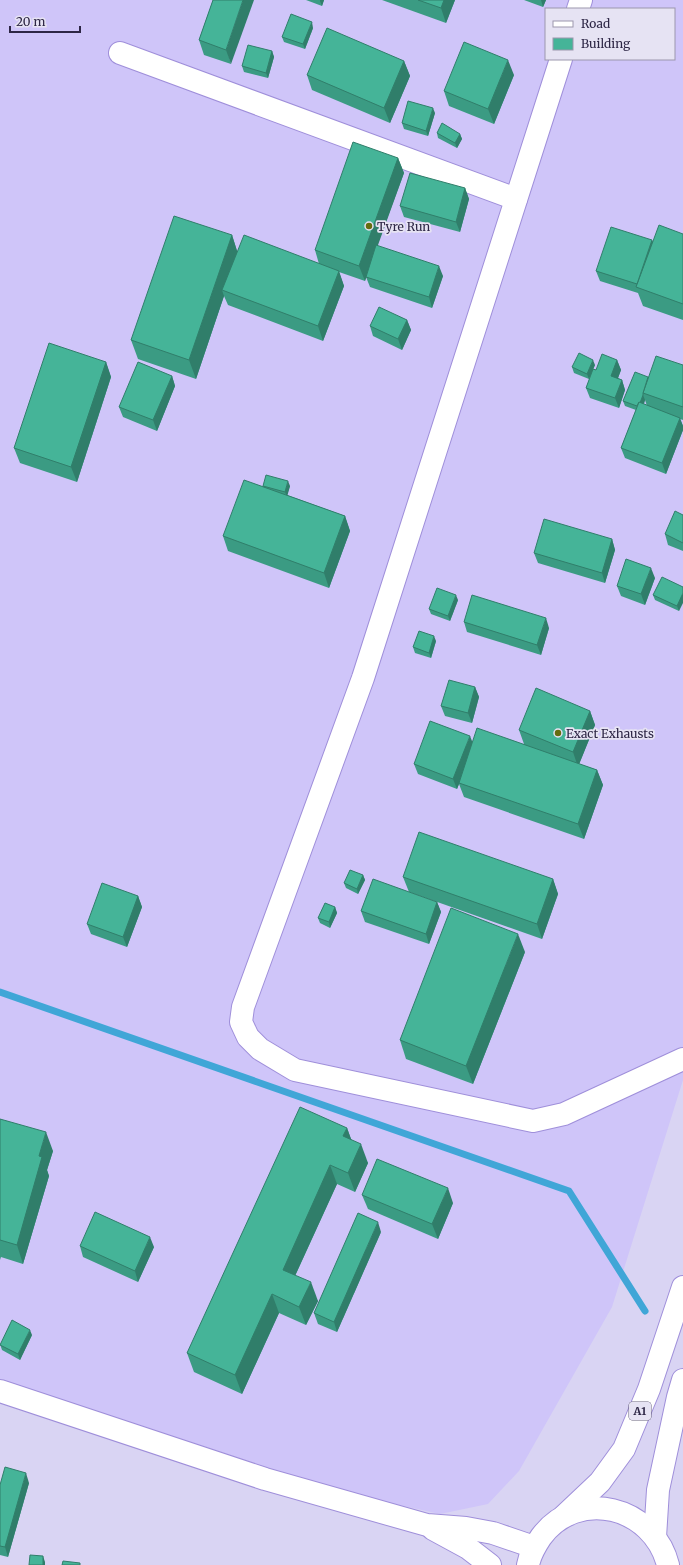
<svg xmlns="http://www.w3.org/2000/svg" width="683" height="1565" font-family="Merriweather,serif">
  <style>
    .built { fill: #cfc5f9; fill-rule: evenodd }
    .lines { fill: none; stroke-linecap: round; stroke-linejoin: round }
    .stream { stroke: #40a6d7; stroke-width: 7 }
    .minor-casing { stroke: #9f8fda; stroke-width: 24 }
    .highway-casing { stroke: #9f8fda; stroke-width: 24 }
    .minor { stroke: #fff; stroke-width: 22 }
    .highway { stroke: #fff; stroke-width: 22 }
    .wall { fill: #3b9b83; fill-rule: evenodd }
    .shaded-wall { fill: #307e6a }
    .building { fill: #45b498; stroke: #307e6a }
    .poi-dot { fill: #666c0f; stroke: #e6e3f3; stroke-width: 1.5 }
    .labels { text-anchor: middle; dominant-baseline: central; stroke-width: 3.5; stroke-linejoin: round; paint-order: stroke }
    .shield { fill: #e6e3f3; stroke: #645f79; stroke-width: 1 }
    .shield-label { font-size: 11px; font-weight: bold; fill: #2d2645 }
    .poi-label { font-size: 12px; fill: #2d2645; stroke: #e6e3f3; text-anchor: start }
  </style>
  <rect width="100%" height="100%" fill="#d9d4f3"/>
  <!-- built -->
  <path class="built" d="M0,0H683V1080L612,1307L519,1471L488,1504L440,1514L345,1493L0,1379ZM546,9H674V59H546Z"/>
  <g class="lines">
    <!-- stream -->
    <polyline class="stream" points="0,992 569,1191 645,1311"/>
    <!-- minor casing -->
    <g class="minor-casing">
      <g id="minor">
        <polyline points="578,9 581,0"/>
        <polyline points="120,53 516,199"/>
        <polyline points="561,59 363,678 243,1007 241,1022 248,1037 260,1049 295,1070 533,1121 564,1114 683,1059"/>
        <polyline points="0,1391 265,1479 427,1525 466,1528 493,1533 534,1547"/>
        <polyline points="433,1529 468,1548 490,1565"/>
      </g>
    </g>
    <!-- highway casing -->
    <g class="highway-casing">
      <g id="highway">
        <polyline points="564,1516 600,1482 624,1449 649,1389 683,1287"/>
        <polyline points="655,1537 658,1490 678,1397 683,1380"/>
        <path d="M528,1565C530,1554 535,1546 541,1537C578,1487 653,1506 668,1565"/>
      </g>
    </g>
    <!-- minor -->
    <use href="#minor" class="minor"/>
    <!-- highway -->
    <use href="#highway" class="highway"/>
  </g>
  <!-- wall -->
  <g class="wall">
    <polygon points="213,0 231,64 204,55 199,40"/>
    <polygon points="306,0 324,0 322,6"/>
    <polygon points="382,0 455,0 446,23"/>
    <polygon points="524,0 546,0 543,7"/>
    <polygon points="313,28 305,49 284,42 282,37"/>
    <polygon points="272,51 274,57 268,78 244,72 242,66"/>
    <polygon points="404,61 410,76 390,123 312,90 307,75"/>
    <polygon points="514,75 494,124 449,106 444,91"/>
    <polygon points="435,113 428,136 404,129 402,123"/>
    <polygon points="437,133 460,134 462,139 457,148 438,138"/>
    <polygon points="398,158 404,173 377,246 443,276 432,308 370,287 366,277 365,281 339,272 344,286 323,341 228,305 224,296 196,379 138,359 131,340 232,235 237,251 319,264 315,250"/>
    <polygon points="465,188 469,199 460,232 404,217 400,206"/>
    <polygon points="683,234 683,320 643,306 638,293 600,281 596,271 653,241"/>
    <polygon points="407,320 411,330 402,350 373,336 370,326"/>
    <polygon points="617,360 621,370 618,378 622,380 625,390 619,408 590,398 586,388 593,370 589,379 574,373 572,367 595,365 593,369 596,370"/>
    <polygon points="106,362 111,377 77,482 20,463 14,448"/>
    <path d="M683,365V420L680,419L683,426V430L666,474L625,458L621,448L636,410L625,406L623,401L648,377ZM645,400L647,406L644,404Z"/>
    <polygon points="172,376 175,386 157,431 123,417 119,407"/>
    <polygon points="263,486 290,486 287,495 345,516 350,531 329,588 228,551 223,536 263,487"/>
    <polygon points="683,515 683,551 668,545 665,534"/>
    <polygon points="612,539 615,550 605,583 538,563 534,553"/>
    <polygon points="655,578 645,605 621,596 617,586"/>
    <polygon points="683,587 679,611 655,600 653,595"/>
    <polygon points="458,600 450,621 431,614 429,609"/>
    <polygon points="464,622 549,628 541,655 467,632"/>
    <polygon points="436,641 431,658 415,653 413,647"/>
    <polygon points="475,687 479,697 472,723 445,716 441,706"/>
    <polygon points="590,711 595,725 579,764 597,770 603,785 584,839 464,797 459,784 457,789 418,774 414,764 472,743 524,744 519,730"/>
    <polygon points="363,875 365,880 358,894 346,888 344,883"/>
    <polygon points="403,877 553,879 558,894 542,939 409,892"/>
    <polygon points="138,896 142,907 127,947 91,934 87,924"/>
    <polygon points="437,902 441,912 429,944 365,922 361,911"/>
    <polygon points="335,907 337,913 330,928 320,923 318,918"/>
    <polygon points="525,952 473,1084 406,1059 400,1040"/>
    <polygon points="0,1119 53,1151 47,1170 49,1176 23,1264 1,1257 0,1260"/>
    <polygon points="347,1128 351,1139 368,1163 355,1192 337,1184 295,1276 318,1301 306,1325 279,1313 242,1394 194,1372 187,1353"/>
    <polygon points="362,1195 453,1203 438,1239 368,1209"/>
    <polygon points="381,1232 337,1332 318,1324 314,1313"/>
    <polygon points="80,1246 154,1247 138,1282 83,1257"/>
    <polygon points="32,1335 20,1360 2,1350 0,1344"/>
    <polygon points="29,1483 8,1557 0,1555 0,1485"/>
  </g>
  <!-- shaded-wall -->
  <g class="shaded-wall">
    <polygon points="243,0 254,0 231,64 226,50"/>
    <polygon points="320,0 324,0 322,6 320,1"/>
    <polygon points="444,0 455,0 446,23 441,8"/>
    <polygon points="541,0 546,0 543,7"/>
    <polygon points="312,22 313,28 305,49 303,44"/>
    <polygon points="272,51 274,57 268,78 266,73"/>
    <polygon points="508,60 514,75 494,124 488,109"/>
    <polygon points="404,61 410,76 390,123 384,108"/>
    <polygon points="433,108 435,113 428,136 426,131"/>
    <polygon points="460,134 462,139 457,148 455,143"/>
    <polygon points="398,158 404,173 365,281 359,266"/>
    <polygon points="465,188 469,199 460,232 456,222"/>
    <polygon points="232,235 238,254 222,290 224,296 196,379 189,360"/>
    <polygon points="652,240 656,250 638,284"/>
    <polygon points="439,266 443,276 432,308 429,297"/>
    <polygon points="339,271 344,286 323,341 318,326"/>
    <polygon points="407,320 411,330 402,350 398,339"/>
    <polygon points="593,360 595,365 589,379 587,374"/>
    <polygon points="617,360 621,370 615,386 611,376"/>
    <polygon points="106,362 111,377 77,482 71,467"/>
    <polygon points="172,376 175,386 157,431 153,420"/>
    <polygon points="622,380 625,390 619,408 615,398"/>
    <polygon points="643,395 645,400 641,412 639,407"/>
    <polygon points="680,418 683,426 683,430 666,474 662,463"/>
    <polygon points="288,481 290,486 287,497 285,492"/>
    <polygon points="345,516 350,531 329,588 324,573"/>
    <polygon points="612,539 615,550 605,583 602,573"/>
    <polygon points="651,568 655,578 645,605 641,594"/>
    <polygon points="683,593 683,603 679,611 677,606"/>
    <polygon points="456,595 458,600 450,621 448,616"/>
    <polygon points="546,618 549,628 541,655 537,645"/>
    <polygon points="434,636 436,641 431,658 429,653"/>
    <polygon points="475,687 479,697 472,723 468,713"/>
    <polygon points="590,711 595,725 578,767 573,752"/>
    <polygon points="470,736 474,746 459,783 459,784 457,789 453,779"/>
    <polygon points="597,770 603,785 584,839 578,824"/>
    <polygon points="363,875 365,880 358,894 357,889"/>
    <polygon points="553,879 558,894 542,939 537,924"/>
    <polygon points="138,896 142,907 127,947 123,937"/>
    <polygon points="437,902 441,912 429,944 426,934"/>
    <polygon points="335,907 337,913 330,928 329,922"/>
    <polygon points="518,934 525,952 473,1084 466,1066"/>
    <polygon points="347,1128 354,1147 343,1136"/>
    <polygon points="46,1132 53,1151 47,1170 49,1176 23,1264 17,1245 39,1156"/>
    <polygon points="361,1144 368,1163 355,1192 348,1173"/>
    <polygon points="330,1165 337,1184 289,1289 283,1270"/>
    <polygon points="448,1188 453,1203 438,1239 432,1224"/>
    <polygon points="378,1222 381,1232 337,1332 334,1322"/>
    <polygon points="150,1237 154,1247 138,1282 135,1271"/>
    <polygon points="311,1282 318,1301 306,1325 299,1307"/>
    <polygon points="272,1294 279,1313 242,1394 235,1375"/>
    <polygon points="30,1330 32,1335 20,1360 18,1354"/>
    <polygon points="26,1473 29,1483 8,1557 5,1547"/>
    <polygon points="43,1556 45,1562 45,1565 43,1565"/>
  </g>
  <!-- building -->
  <g class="building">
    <polygon points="213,0 243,0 226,50 199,40"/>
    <polygon points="418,0 444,0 441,8"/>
    <polygon points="291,14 312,22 303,44 282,37"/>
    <polygon points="327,28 404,61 384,108 307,75"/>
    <polygon points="464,42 508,60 488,109 444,91"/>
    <polygon points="248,45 272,51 266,73 242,66"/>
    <polygon points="408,101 433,108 426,131 402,123"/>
    <polygon points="442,123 460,134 455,143 437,133"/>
    <polygon points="353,142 398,158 359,266 315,250"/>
    <polygon points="410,173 465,188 456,222 400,206"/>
    <polygon points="174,216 232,235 189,360 131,340"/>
    <polygon points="659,225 683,234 683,304 636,287"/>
    <polygon points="611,227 652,240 637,284 596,271"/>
    <polygon points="244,235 339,271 318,326 222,290"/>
    <polygon points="376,245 439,266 429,297 366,277"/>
    <polygon points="379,307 407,320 398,339 370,326"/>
    <polygon points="49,343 106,362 71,467 14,448"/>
    <polygon points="579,353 593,360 587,374 572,367"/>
    <polygon points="602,354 617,360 611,376 622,380 615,398 586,388 593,369 596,370"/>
    <polygon points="656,356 683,365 683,407 643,393"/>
    <polygon points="138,362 172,376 153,420 119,407"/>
    <polygon points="635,372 648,377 643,393 643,395 640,403 639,402 637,406 623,401"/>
    <polygon points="639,402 680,418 662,463 621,448"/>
    <polygon points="266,475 288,481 285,492 263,486"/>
    <polygon points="244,480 345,516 324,573 223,536"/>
    <polygon points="675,511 683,515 683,543 665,534"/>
    <polygon points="544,519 612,539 602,573 534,553"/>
    <polygon points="626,559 651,568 641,594 617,586"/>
    <polygon points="662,577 683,587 683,593 677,606 653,595"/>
    <polygon points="437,588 456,595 448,616 429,609"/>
    <polygon points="472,595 546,618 537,645 464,622"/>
    <polygon points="419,631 434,636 429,653 413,647"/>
    <polygon points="449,680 475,687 468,713 441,706"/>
    <polygon points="536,688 590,711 573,752 519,730"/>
    <polygon points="430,721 470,736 453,779 414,764"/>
    <polygon points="477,728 597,770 578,824 459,783"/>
    <polygon points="419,832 553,879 537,924 403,877"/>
    <polygon points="350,870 363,875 357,889 344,883"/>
    <polygon points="373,879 437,902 426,934 361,911"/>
    <polygon points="102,883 138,896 123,937 87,924"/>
    <polygon points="325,903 335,907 329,922 318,918"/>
    <polygon points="451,908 518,934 466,1066 400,1040"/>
    <polygon points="300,1107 347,1128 343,1136 361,1144 348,1173 330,1165 283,1270 311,1282 299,1307 272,1294 235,1375 187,1353"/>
    <polygon points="0,1119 46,1132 39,1156 42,1157 17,1245 0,1240"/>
    <polygon points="377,1159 448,1188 432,1224 362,1195"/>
    <polygon points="95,1212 150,1237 135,1271 80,1246"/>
    <polygon points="358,1213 378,1222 334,1322 314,1313"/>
    <polygon points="12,1320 30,1330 18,1354 0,1345"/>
    <polygon points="5,1467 26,1473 5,1547 0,1546 0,1485"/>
    <polygon points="30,1555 43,1556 43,1565 29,1565"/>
    <polygon points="63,1561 80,1563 80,1565 62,1565"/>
  </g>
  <!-- markers -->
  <g class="poi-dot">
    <circle cx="369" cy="226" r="4"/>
    <circle cx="558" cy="733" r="4"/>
  </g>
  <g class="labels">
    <!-- shield labels -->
    <rect class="shield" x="629" y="1402" width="22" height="18" rx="3"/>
    <g class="shield-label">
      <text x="640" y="1411">A1</text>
    </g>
    <!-- poi labels -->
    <g class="poi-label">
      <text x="377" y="226">Tyre Run</text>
      <text x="566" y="733">Exact Exhausts</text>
    </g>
  </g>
  <!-- legend -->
  <rect x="545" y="8" width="130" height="52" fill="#e6e3f3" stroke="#9c97ad"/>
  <rect x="553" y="21" width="20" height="6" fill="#ffffff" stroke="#9c97ad"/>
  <text x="581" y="28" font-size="12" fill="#2d2645">Road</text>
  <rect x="553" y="38" width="20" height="12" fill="#45b498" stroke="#9c97ad"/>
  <text x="581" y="48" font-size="12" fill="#2d2645">Building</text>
  <!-- scale -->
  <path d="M10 26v6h70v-6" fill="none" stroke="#2d2645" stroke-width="2"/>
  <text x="16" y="26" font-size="12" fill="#2d2645" stroke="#e6e3f3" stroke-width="3" paint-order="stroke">20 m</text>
</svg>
